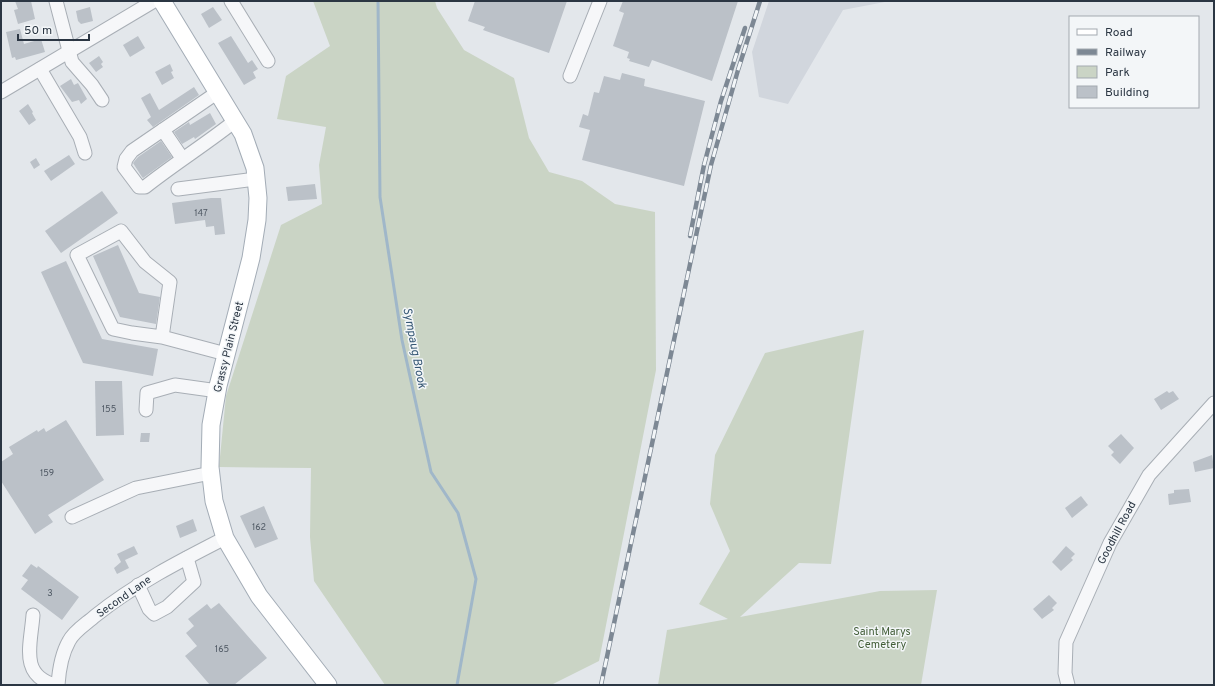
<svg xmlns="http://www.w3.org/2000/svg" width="1215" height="686" font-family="Overpass,sans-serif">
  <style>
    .built { fill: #d1d6dd }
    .green { fill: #cad4c5 }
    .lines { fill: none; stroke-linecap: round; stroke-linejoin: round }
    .stream { stroke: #a0b7c9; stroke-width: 3 }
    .building { fill: #bbc1c8 }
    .minor-casing { stroke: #a8aeb5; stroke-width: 15 }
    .major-casing { stroke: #a3acb6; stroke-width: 19 }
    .minor { stroke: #f6f7f9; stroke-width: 13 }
    .major { stroke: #fff; stroke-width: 17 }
    .rail-casing { stroke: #7d8894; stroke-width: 4.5 }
    .rail { stroke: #f3f6f8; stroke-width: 3; stroke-dasharray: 9; stroke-linecap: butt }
    .labels { text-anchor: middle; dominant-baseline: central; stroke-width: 3; stroke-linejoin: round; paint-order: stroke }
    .number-label { font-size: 9px; fill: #4f5964 }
    .street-label { font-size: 11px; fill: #2b3643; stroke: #f3f6f8 }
    .park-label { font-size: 11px; fill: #435e39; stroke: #f3f6f8 }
    .water-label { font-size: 12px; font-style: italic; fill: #375875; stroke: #f3f6f8 }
  </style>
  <rect width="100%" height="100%" fill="#e3e7eb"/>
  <!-- built -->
  <polygon class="built" points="769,1 890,1 843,10 788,104 759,97 752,52"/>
  <!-- green -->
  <g class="green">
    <polygon points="313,1 435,1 437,8 464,50 514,78 529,138 549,172 582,181 615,204 655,212 656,370 599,661 551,685 385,685 314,581 310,537 311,468 219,467 226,396 281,225 322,204 319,165 326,127 277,119 286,76 330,46"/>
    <polygon points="864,330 831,564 799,563 740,617 880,591 937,590 921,685 658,685 667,630 728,619 699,604 730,551 710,504 715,455 765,353"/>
  </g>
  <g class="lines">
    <!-- stream -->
    <polyline class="stream" points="378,1 380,197 402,340 431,472 458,513 476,579 457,685"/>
  </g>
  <!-- building -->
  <g class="building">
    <polygon points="15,1 31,1 35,19 18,24 14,10 18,9"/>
    <polygon points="475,1 567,1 549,53 483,30 485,27 468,21"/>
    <polygon points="623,1 738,1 712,81 652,60 649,67 629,61 630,59 627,58 629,52 613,46 624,13 619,11"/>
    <polygon points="90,7 93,21 81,24 78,21 76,11"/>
    <polygon points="213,7 222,20 209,28 201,14"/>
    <polygon points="20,29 24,44 41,39 45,52 16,60 15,57 12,58 6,32"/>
    <polygon points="138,36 145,48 130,57 123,45"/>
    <polygon points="231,36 248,63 252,60 258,69 253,72 256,78 244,85 218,43"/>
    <polygon points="99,56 103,62 101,64 103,67 96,72 89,63"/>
    <polygon points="170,64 173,71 171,72 174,78 162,85 155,72"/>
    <polygon points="622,73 645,79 644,86 705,101 684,186 582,160 590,130 579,127 583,114 588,116 594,92 599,93 604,76 620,80"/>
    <polygon points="71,79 74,85 78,83 87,99 81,104 79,100 72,102 60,86"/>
    <polygon points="194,87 199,95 153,127 147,120 151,117 141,98 150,93 159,110"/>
    <polygon points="28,104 33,112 32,113 36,120 29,125 19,111"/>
    <polygon points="210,113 216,124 195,139 194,137 182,144 174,132 189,122 190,125"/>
    <polygon points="161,141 172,157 143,178 142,177 133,163 138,157"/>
    <polygon points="69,155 75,164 51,181 44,171"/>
    <polygon points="36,158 40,165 34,169 30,162"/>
    <polygon points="315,184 317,199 288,201 286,187"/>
    <polygon points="102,191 118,213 61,253 45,231"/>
    <polygon points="211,198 221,198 225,234 215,235 214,226 206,227 205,220 175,224 172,203"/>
    <polygon points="118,245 139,293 160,297 156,324 120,317 93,256"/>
    <polygon points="66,261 102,339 158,349 153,376 83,363 41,272"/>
    <polygon points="95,381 122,381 124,435 96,436"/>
    <polygon points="1167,391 1169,393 1173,391 1179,399 1161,410 1154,399"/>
    <polygon points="66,420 104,480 48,515 53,522 35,534 1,481 1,462 13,454 9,447 37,430 38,432 44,428 46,432"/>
    <polygon points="141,433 150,433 149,442 140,442"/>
    <polygon points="1121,434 1134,448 1120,464 1111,455 1114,452 1108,446"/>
    <polygon points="1212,455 1214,468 1195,472 1193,462"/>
    <polygon points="1189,489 1191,502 1169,505 1168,494 1174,493 1174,490"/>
    <polygon points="1081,496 1088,505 1072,518 1065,508"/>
    <polygon points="264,506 278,539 255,548 240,516"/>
    <polygon points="193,519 197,531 180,538 176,526"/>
    <polygon points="134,546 138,554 125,560 129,568 117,574 114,568 121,562 117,554"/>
    <polygon points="1066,546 1075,554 1071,558 1073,560 1061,571 1052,562"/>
    <polygon points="31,564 37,568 38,566 79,597 62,620 21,589 28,580 22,576"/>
    <polygon points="1049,595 1057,603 1052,608 1054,610 1042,619 1033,609"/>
    <polygon points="219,603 267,658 234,685 210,685 185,656 197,646 186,633 194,626 188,619 207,604 211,609"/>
  </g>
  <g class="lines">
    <!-- minor casing -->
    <g class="minor-casing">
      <g id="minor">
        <polyline points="56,1 72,62 92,85 102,100"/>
        <polyline points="231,1 268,61"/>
        <polyline points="40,69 80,137 85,153"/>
        <polyline points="570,76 600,1"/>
        <polyline points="1,92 154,1"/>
        <path d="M218,92L132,151L126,159L124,167L139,187H145C174,164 206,144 235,121"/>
        <polyline points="163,130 182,158"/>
        <polyline points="178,189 256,179"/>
        <polyline points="162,337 170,282 145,262 121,231 77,255 113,329 132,333 162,337 226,354"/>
        <polyline points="146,410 147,393 175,385 218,391"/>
        <polyline points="72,517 136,488 211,473"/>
        <polyline points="138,585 149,609 154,614 167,607 194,582 187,558"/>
        <path d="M33,615C31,644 19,675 55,685"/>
        <path d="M58,685C59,670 61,655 69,641C74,631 86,624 95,616C135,584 180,561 225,538"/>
        <polyline points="1068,685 1065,673 1066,642 1110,543 1149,475 1214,403"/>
      </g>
    </g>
    <!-- major casing -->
    <g class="major-casing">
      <polyline id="major" points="162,1 243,134 255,168 258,198 257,220 251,258 218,386 211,425 210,467 214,501 225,538 259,596 328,685"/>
    </g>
    <!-- minor -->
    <use href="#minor" class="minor"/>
    <!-- major -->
    <use href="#major" class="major"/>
    <!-- rail casing -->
    <g class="rail-casing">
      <g id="rail">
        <polyline points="690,236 704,165 721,101 745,28"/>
        <polyline points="601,685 711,165 738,70 760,1"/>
      </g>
    </g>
    <!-- rail -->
    <use href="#rail" class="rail"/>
  </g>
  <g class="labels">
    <!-- number labels -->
    <g class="number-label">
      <text x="201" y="213">147</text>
      <text x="109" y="409">155</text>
      <text x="47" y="473">159</text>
      <text x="259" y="527">162</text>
      <text x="50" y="593">3</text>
      <text x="222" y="649">165</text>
    </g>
    <!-- street labels -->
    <g class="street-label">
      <text transform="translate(229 347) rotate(-76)">Grassy Plain Street</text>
      <text transform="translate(1117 533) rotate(-62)">Goodhill Road</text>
      <text transform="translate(124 597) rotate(-35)">Second Lane</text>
    </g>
    <!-- park labels -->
    <g class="park-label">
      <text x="882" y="632">Saint Marys<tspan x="882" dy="13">Cemetery</tspan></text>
    </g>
    <!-- water labels -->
    <g class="water-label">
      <text transform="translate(414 348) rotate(79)">Sympaug Brook</text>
    </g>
  </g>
  <!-- border -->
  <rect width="1215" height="686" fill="none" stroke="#2b3643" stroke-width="4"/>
  <!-- legend -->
  <rect x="1069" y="16" width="130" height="92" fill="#f3f6f8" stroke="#a3a9b0"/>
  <rect x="1077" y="29" width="20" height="6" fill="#ffffff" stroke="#a3a9b0"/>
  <text x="1105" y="36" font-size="12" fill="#2b3643">Road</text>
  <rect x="1077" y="49" width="20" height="6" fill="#7d8894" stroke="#a3a9b0"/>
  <text x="1105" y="56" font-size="12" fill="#2b3643">Railway</text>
  <rect x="1077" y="66" width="20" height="12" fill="#cad4c5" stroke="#a3a9b0"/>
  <text x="1105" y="76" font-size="12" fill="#2b3643">Park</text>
  <rect x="1077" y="86" width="20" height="12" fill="#bbc1c8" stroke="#a3a9b0"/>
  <text x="1105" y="96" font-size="12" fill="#2b3643">Building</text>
  <!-- scale -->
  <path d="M18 34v6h71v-6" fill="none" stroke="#2b3643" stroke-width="2"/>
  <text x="24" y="34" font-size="12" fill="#2b3643" stroke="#f3f6f8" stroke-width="3" paint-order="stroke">50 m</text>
</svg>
